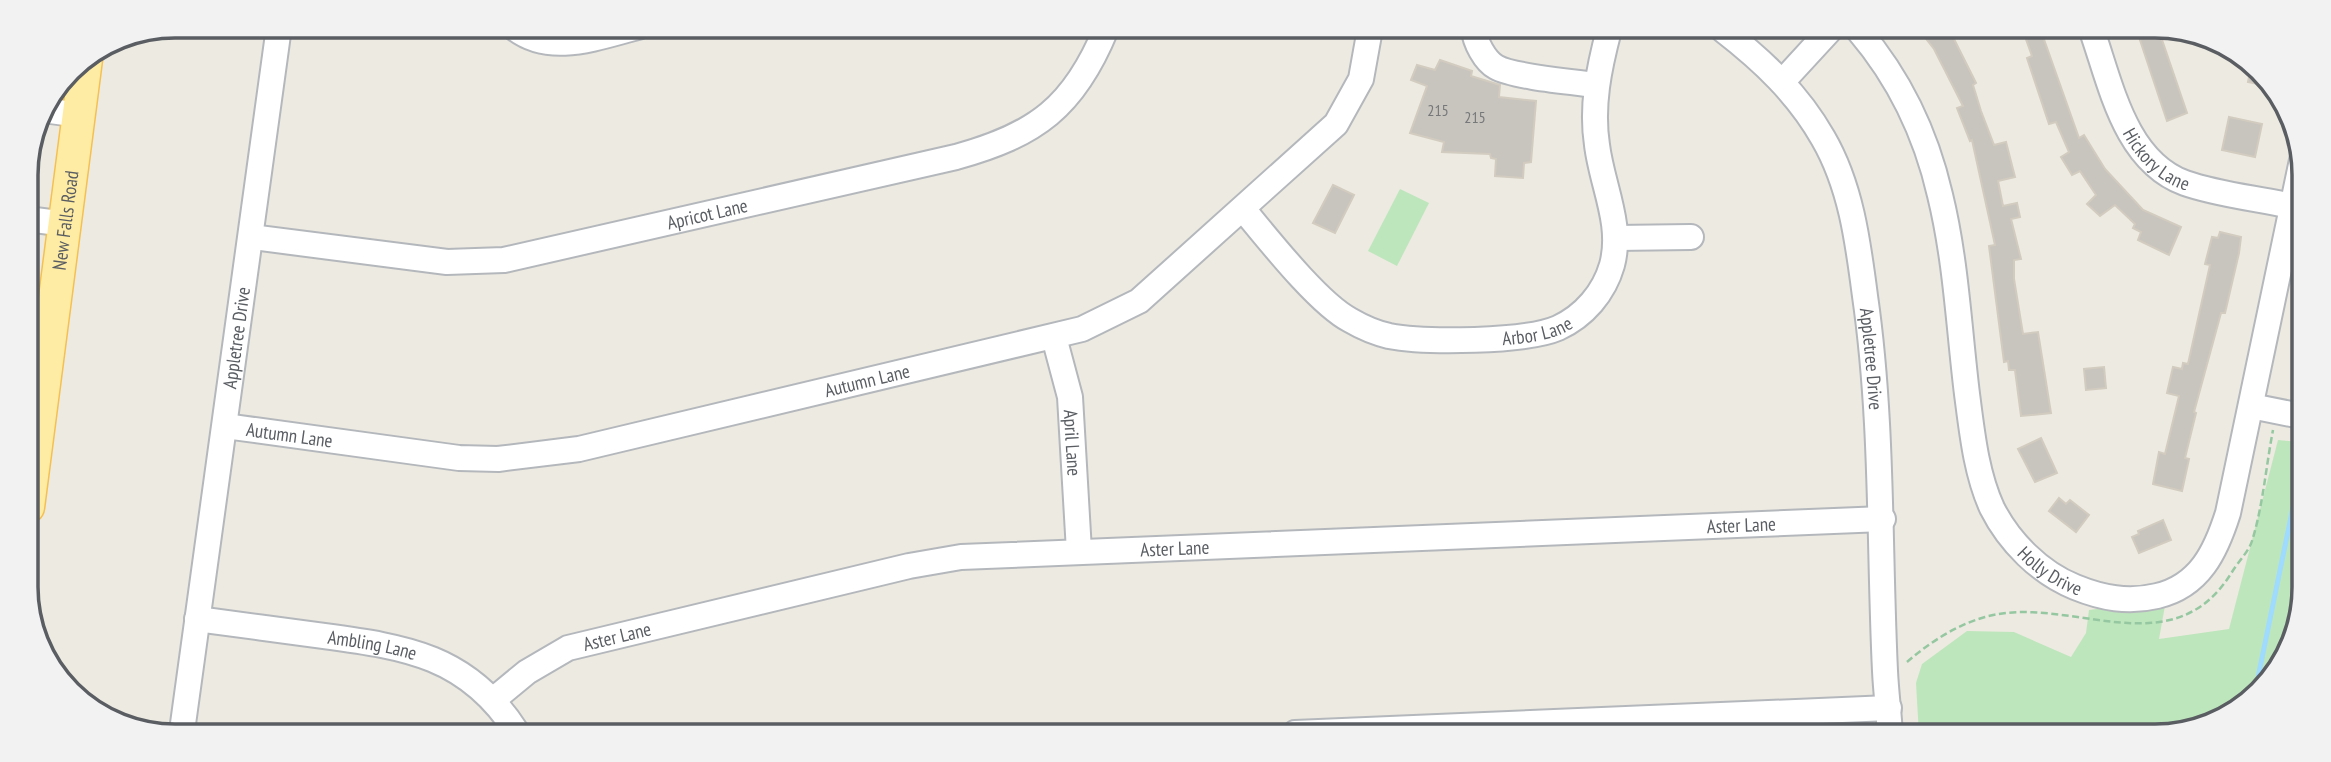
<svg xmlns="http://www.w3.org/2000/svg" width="2331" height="762" font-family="'PT Sans Narrow',sans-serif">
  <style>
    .green { fill: #bee6bc }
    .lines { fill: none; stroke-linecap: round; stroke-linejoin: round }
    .stream { stroke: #9fdaff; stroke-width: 5 }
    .building { fill: #c8c4be; stroke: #d2cbbf; stroke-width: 2 }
    .minor-casing { stroke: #b4b8bc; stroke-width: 28 }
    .major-casing { stroke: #f5c052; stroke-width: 35 }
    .path { stroke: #95c7a1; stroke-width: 2.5; stroke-dasharray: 7 3.5; stroke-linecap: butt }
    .minor { stroke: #fff; stroke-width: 24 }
    .major { stroke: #ffeca4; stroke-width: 32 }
    .labels { text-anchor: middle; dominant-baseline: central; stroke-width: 5; stroke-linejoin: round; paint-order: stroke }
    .number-label { font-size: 16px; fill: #76787a }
    .street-label { font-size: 19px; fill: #5a5e63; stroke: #fff }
    .rim { fill: none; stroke: #5a5e63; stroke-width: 3.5 }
  </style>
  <rect width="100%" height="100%" fill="#edeae1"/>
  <!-- green -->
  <g class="green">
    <polygon points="1400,189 1429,203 1397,266 1368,251"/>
    <polygon points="2278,440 2300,442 2300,626 2247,705 2165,735 1919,735 1916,683 1922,664 1967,631 2014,632 2071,657 2086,633 2089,610 2166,600 2159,639 2229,629"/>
  </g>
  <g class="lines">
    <!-- stream -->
    <polyline class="stream" points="2255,692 2300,473"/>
  </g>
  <!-- building -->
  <g class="building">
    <polygon points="1920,31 1950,31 1976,83 1973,85 1981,111 1994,145 2006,142 2015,177 1998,181 2003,206 2017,203 2020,217 2011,219 2021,259 2014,260 2014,279 2023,334 2038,332 2051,413 2021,416 2015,370 2009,370 2008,361 2004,362 1989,246 1995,245 1972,140 1970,141 1957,108 1963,106 1934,49"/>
    <polygon points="2023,31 2041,31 2079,138 2084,135 2105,169 2143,210 2181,227 2169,255 2138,240 2141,232 2133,228 2135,224 2115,205 2100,216 2087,204 2096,195 2080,171 2072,175 2061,157 2069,152 2056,122 2049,124 2027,58 2032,56"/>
    <polygon points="2137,31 2159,31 2187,113 2167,121"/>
    <polygon points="1440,60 1472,71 1471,76 1500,85 1499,97 1536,101 1531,162 1524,163 1523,178 1495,176 1496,159 1491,158 1490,154 1442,152 1444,142 1410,133 1427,86 1411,80 1417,65 1435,70"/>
    <polygon points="2251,67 2267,77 2273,87 2248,82"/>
    <polygon points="2229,117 2262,124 2255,157 2222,150"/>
    <polygon points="1333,185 1354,195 1335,233 1313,223"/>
    <polygon points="2220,232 2241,237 2239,253 2225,313 2221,313 2194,412 2196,413 2185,458 2189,459 2182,491 2153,484 2159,452 2165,454 2179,396 2167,393 2173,367 2182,369 2183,363 2188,364 2210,265 2205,264 2212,237 2218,238"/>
    <polygon points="2104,367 2106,388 2086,390 2084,369"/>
    <polygon points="2041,438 2057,473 2035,482 2018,449"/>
    <polygon points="2059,498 2066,504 2070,500 2089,515 2076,532 2049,511"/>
    <polygon points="2163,520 2171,540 2139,553 2132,537 2139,534 2138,531"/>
  </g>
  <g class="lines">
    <!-- minor casing -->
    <g class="minor-casing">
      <g id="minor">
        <path d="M513,27C549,57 598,37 638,27"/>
        <path d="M1474,30C1475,42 1485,61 1496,67C1513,77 1574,82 1596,85"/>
        <path id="s1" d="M1723,30C1763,61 1798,94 1823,138C1851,186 1858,242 1865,296C1883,421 1879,546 1885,671C1886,693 1889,714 1890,735"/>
        <path id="s2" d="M1859,31C1899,78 1926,134 1940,195C1956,260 1959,329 1967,394C1972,432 1976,473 1992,508C2009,542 2040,573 2075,587C2102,598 2128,603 2157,596C2200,586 2216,551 2228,513L2302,160"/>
        <path id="s3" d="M2092,31C2111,85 2125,161 2185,183C2219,195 2256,198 2291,206"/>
        <polyline points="1782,82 1829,31"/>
        <polyline points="43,110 80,115"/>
        <path id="s4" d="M1243,209C1268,239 1318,303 1350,320C1362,327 1376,333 1389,336C1425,343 1526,342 1558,328C1584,316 1604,293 1612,265C1623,224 1602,186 1597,145C1591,106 1599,68 1609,30"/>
        <polyline points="27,219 66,224"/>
        <path id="s5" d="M252,237L447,262L504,260L956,157C1036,135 1074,107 1106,29"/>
        <polyline points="1616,238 1691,237"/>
        <polyline points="27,323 53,327"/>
        <path id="s6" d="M1054,337L1070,397L1079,551"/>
        <polyline points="2251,406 2301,416"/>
        <path id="s7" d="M225,426L459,458L498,459L579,449L1082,329L1139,301L1336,124L1361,79L1370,29"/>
        <path id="s8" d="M197,619C239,625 282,630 324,636C406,647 468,656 516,731"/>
        <path id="s9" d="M493,700L527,672L568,648L909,566L961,557L1883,519"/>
        <path id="s10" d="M182,731L279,27"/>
        <polyline points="1295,733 1889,708"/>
      </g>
    </g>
    <!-- major casing -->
    <g class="major-casing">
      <g id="major">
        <path id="s11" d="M28,507L86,59"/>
      </g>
    </g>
    <!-- path -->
    <path class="path" d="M1907,662C1929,643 1956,625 1985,617C2069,593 2172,670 2232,572C2238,562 2249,551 2252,541C2263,506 2266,466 2273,430"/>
    <!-- minor -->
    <use href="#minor" class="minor"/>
    <!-- major -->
    <use href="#major" class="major"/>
  </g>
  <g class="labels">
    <!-- number labels -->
    <g class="number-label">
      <text x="1438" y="110">215</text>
      <text x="1475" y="117">215</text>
    </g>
    <!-- street labels -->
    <g class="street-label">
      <text stroke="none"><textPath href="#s3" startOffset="147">Hickory Lane</textPath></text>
      <text stroke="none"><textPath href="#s5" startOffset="462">Apricot Lane</textPath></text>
      <text stroke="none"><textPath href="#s11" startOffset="289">New Falls Road</textPath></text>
      <text stroke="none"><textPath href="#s4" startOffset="346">Arbor Lane</textPath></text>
      <text stroke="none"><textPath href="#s10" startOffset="397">Appletree Drive</textPath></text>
      <text stroke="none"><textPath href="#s1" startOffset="376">Appletree Drive</textPath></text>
      <text stroke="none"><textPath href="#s7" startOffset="653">Autumn Lane</textPath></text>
      <text stroke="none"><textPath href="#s7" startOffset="65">Autumn Lane</textPath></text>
      <text stroke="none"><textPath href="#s6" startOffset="108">April Lane</textPath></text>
      <text stroke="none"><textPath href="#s9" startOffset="1276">Aster Lane</textPath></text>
      <text stroke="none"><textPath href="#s9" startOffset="709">Aster Lane</textPath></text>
      <text stroke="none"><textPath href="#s2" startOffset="590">Holly Drive</textPath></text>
      <text stroke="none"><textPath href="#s9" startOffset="142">Aster Lane</textPath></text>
      <text stroke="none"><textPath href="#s8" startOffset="177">Ambling Lane</textPath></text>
    </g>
  </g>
  <!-- crop -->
  <path d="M0 0H2331V762H0ZM175 38H2155A137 137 0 0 1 2292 175V587A137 137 0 0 1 2155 724H175A137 137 0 0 1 38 587V175A137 137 0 0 1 175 38Z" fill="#f2f2f3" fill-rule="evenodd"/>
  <path class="rim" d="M175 38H2155A137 137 0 0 1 2292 175V587A137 137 0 0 1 2155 724H175A137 137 0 0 1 38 587V175A137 137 0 0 1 175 38Z"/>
</svg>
